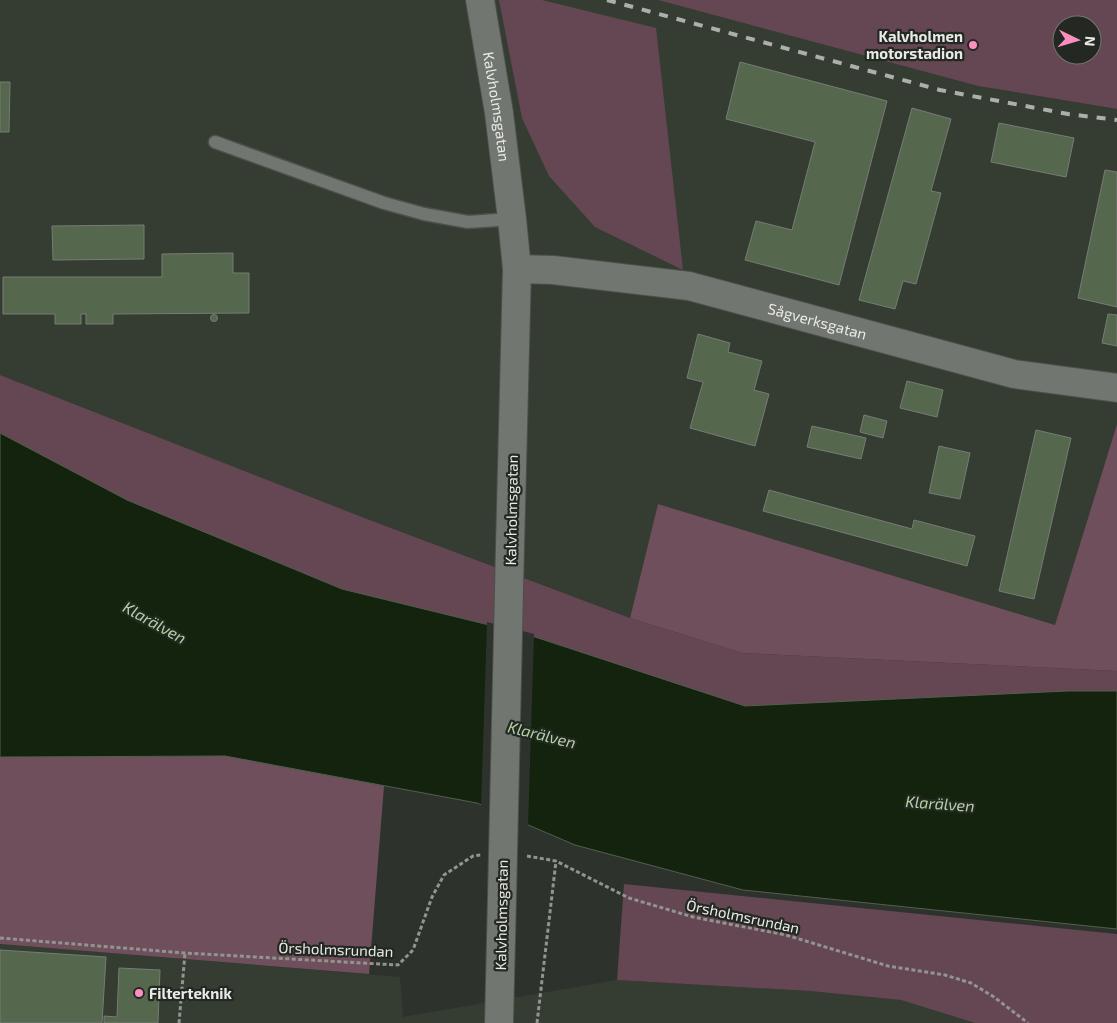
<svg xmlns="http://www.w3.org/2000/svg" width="1117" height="1023" font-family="'Exo 2',sans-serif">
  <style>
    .built { fill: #353d32 }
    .green { fill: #644752; fill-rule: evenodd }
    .forest { fill: #6e4f5b }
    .water { fill: #13230d; stroke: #535f4e }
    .pier { fill: #2e322c }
    .building { fill: #55674d; stroke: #777c76 }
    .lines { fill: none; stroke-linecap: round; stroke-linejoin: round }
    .service-casing { stroke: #4d4f4b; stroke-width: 15 }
    .tertiary-casing { stroke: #4d4f4b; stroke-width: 30 }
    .path { stroke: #919490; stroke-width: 3; stroke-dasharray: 4 2.5; stroke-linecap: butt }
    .service { stroke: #727670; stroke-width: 12 }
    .tertiary { stroke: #727670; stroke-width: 28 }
    .rail { stroke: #adafab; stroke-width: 4; stroke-dasharray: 9 9; stroke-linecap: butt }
    .tertiary-bridge-casing { stroke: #4d4f4b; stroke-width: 30; stroke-linecap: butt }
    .tertiary-bridge { stroke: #727670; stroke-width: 28 }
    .poi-dot { fill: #fd8ebe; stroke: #242822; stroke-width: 2 }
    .labels { text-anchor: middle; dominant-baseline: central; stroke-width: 4.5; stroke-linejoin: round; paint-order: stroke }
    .poi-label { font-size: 15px; font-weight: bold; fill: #e8eae7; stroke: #242822; text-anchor: end }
    .street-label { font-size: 15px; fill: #e8eae7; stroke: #242822 }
    .water-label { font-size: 16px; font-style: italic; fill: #b0d3a2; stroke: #242822 }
  </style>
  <rect width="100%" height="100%" fill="#2e322c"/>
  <!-- built -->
  <g class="built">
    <polygon points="0,0 658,0 978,86 1117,109 1117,424 1055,625 658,504 630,618 367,519 0,375"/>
    <polygon points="0,944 400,977 403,1017 617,980 810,991 901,1000 975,1023 0,1023"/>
  </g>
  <!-- green -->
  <g class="green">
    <polygon points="499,0 542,0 656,28 683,270 595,227 549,176 522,118"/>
    <path d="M658,0H1117V109L978,86ZM1062,25H1092V55H1062Z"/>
    <polygon points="0,375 367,519 630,618 742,653 1117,671 1117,691 1068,691 745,706 526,634 342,589 127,500 0,433"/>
    <polygon points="624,884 1117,934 1117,1023 975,1023 901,1000 810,991 617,980"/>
  </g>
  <!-- forest -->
  <g class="forest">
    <polygon points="1117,424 1117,671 742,653 630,618 658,504 1055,625"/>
    <polygon points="225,756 384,786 369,974 0,944 0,757"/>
  </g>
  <!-- water -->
  <polygon class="water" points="0,433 127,500 342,589 526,634 745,706 1068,691 1117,691 1117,929 743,890 575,845 477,803 225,756 0,757"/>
  <!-- pier -->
  <polygon class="pier" points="487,622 534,634 528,828 481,807"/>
  <!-- building -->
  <g class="building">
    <polygon points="740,62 887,101 839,285 745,260 756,221 792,230 815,142 726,119"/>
    <polygon points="0,82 10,82 9,132 0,132"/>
    <polygon points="912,108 951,119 931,191 941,193 916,284 903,281 895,309 859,300"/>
    <polygon points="999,123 1074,138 1066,177 991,162"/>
    <polygon points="1105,170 1117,172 1117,307 1078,298"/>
    <polygon points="144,225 144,259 53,260 52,226"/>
    <polygon points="233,253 233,273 249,273 249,313 113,314 113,324 86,324 86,314 81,314 81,324 55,324 55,314 3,314 3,277 162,277 162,254"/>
    <polygon points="1108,314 1117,315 1117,346 1102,343"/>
    <circle cx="214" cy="318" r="3.5"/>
    <polygon points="698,334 730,343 728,352 762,361 754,390 769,394 755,446 690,428 703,382 687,378"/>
    <polygon points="907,381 943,390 937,417 900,408"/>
    <polygon points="864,415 887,421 883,438 860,432"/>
    <polygon points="812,426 866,438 861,459 807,447"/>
    <polygon points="1036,430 1071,438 1034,599 999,591"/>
    <polygon points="939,446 970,453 960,499 929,493"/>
    <polygon points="769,490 912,529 914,520 975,536 967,566 763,511"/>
    <polygon points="0,950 106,957 102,1023 0,1023"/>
    <polygon points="119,968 160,970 158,1023 104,1023 104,1016 117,1017"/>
  </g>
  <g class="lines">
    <!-- service casing -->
    <g class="service-casing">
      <polyline id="service" points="215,142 384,203 424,214 468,222 512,219"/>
    </g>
    <!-- tertiary casing -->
    <g class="tertiary-casing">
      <g id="tertiary">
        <path id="s1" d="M480,0L499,113L512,219L517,269L510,546"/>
        <path id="s2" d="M517,269L553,270L689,286L1014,374L1117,388"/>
        <polyline points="499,1023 502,897"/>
      </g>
    </g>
    <!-- path -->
    <g class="path">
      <polyline points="527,856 556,861 629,898 693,917 786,935 888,966 945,975 971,983 994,997 1028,1023"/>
      <polyline points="0,938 185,953 398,965 413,950 432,897 444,875 473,856 481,855"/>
      <polyline points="179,1023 185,953"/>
      <polyline points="537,1023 556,861"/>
    </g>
    <!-- service -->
    <use href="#service" class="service"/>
    <!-- tertiary -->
    <use href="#tertiary" class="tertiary"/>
    <!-- rail -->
    <polyline class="rail" points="607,0 940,90 1068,114 1117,120"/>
    <!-- tertiary-bridge casing -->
    <g class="tertiary-bridge-casing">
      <polyline id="tertiary-bridge" points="502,897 510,546"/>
    </g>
    <!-- tertiary-bridge -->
    <use href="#tertiary-bridge" class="tertiary-bridge"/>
  </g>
  <!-- markers -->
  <g class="poi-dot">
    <circle cx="973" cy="45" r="5"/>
    <circle cx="139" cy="993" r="5"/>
  </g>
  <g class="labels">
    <!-- poi labels -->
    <g class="poi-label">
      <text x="963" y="36">Kalvholmen<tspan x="963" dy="17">motorstadion</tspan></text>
      <text x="149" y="993" text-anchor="start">Filterteknik</text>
    </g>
    <!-- street labels -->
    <g class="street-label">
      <text stroke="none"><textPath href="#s1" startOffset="108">Kalvholmsgatan</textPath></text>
      <text stroke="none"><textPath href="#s2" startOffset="306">Sågverksgatan</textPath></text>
      <text transform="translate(511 510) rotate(-89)">Kalvholmsgatan</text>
      <text transform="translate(501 915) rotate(-89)">Kalvholmsgatan</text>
      <text transform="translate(743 916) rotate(12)">Örsholmsrundan</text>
      <text transform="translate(336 949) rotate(2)">Örsholmsrundan</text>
    </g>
    <!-- water labels -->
    <g class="water-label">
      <text transform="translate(155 622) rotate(29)">Klarälven</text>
      <text transform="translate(542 734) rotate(14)">Klarälven</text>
      <text transform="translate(940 803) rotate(4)">Klarälven</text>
    </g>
  </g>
  <!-- north arrow -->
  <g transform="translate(1077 40) rotate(95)"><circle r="24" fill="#242822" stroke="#727671"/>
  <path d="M0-4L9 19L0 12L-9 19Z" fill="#fd8ebe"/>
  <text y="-8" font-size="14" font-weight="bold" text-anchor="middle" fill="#e8eae7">N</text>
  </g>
</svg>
